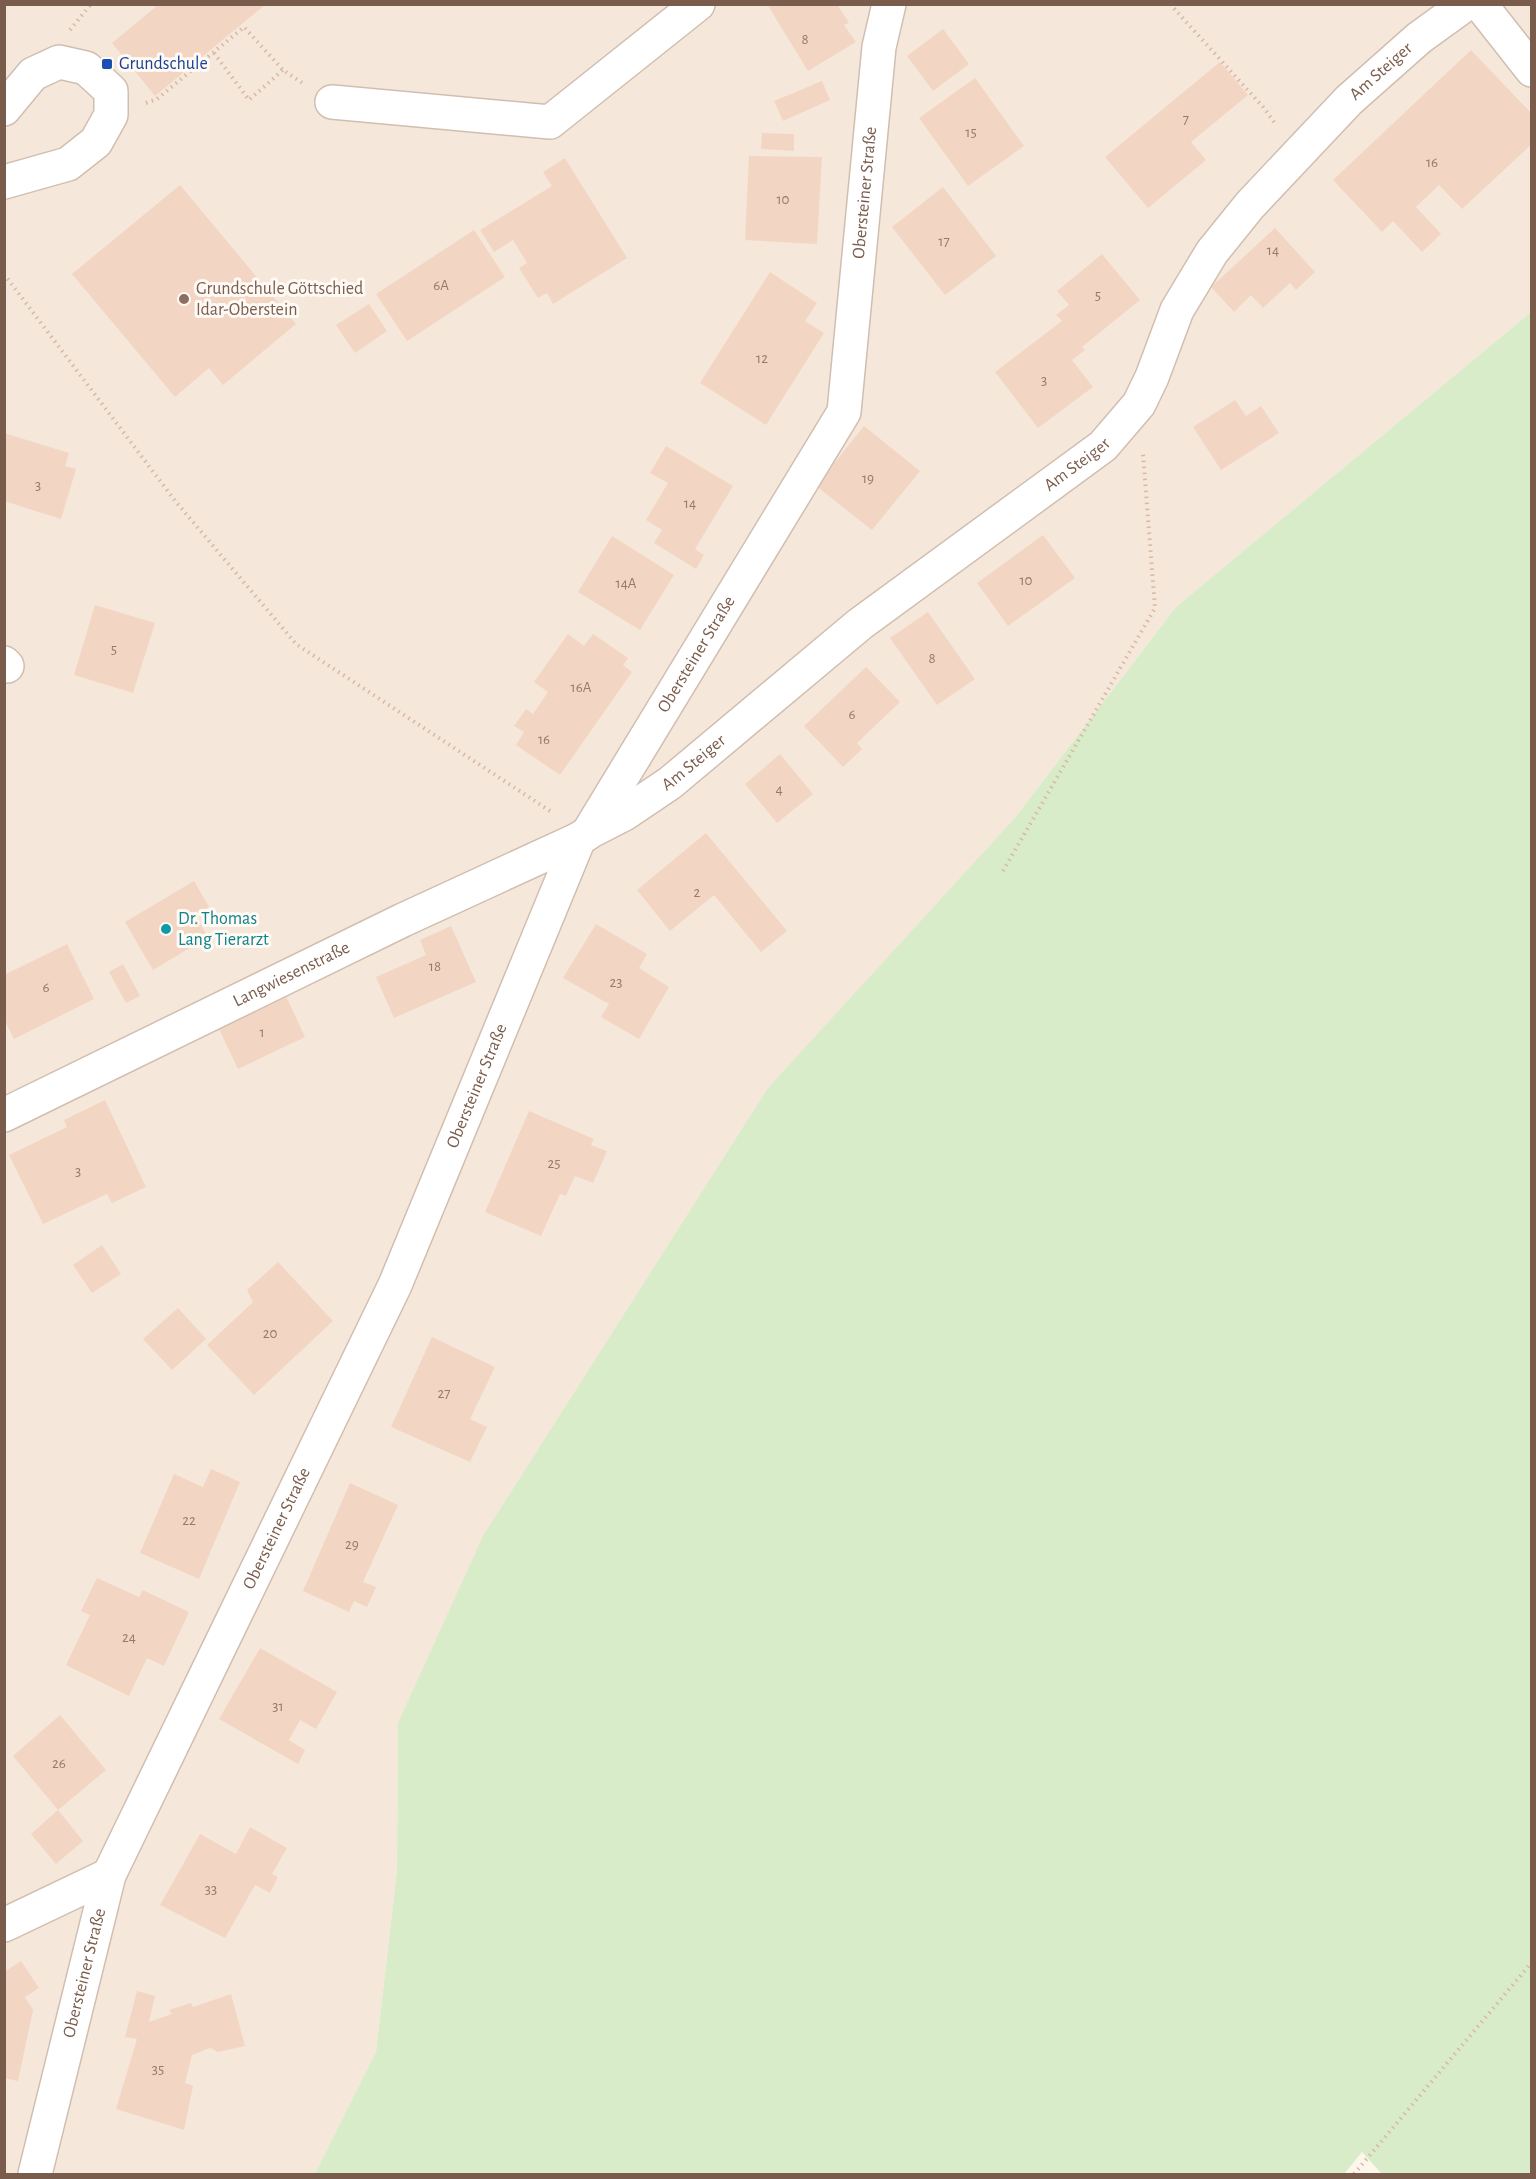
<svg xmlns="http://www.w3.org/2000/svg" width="1536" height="2179" font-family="'Alegreya Sans',sans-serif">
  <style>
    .residential { fill: #f5e8da }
    .green { fill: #d8ecc9 }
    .building { fill: #f3d5c3 }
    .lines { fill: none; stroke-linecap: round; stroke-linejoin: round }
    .minor-casing { stroke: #d1beb0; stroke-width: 36 }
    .path { stroke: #d9b8a5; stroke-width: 4; stroke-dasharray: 1.5 4.5; stroke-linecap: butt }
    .minor { stroke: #fff; stroke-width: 33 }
    .transit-dot { fill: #1a4fb4; stroke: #fffaf3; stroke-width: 2 }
    .education-dot { fill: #8d6e63; stroke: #fffaf3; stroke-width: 2 }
    .culture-dot { fill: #0f9aa8; stroke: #fffaf3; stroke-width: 2 }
    .labels { text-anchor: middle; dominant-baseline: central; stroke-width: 6; stroke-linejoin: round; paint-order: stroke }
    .number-label { font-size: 15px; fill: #987a6a }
    .transit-label { font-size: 18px; fill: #164399; stroke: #fffaf3; text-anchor: start }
    .street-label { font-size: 18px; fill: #7a5c4d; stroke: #fffaf3 }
    .education-label { font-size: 18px; fill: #785e54; stroke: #fffaf3; text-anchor: start }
    .culture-label { font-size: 18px; fill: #0d838f; stroke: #fffaf3; text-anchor: start }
  </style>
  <rect width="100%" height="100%" fill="#fdf6ec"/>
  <!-- residential -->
  <polygon class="residential" points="5,5 1531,5 1531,312 1176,607 1014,819 398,1723 397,1870 376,2052 315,2174 5,2174"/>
  <!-- green -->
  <polygon class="green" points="1531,312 1531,2174 1382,2174 1362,2152 1344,2174 315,2174 376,2052 397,1870 398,1723 483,1536 768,1088 1014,819 1176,607"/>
  <!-- building -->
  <g class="building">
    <polygon points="159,4 266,4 155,96 112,43"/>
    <polygon points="767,4 837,4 849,23 844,25 856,42 808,71"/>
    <polygon points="943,29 969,64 933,91 907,56"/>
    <polygon points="1471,50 1532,114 1532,144 1462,209 1439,185 1416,207 1441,234 1422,252 1393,221 1382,232 1333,180"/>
    <polygon points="1220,62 1248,95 1191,142 1206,160 1148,208 1105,157"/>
    <polygon points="975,78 1024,146 968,186 919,118"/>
    <polygon points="822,81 830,100 783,121 774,101"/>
    <polygon points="762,133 794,134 794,151 761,149"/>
    <polygon points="749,156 822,157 817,244 745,240"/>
    <polygon points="565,158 627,258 553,304 547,293 538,298 519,268 527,263 513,240 494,252 480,230 552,186 543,172"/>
    <polygon points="180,185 296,324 223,385 209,368 175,397 72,274"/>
    <polygon points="943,187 996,256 945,295 892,227"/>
    <polygon points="1275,228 1315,272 1296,290 1290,283 1263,308 1251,295 1234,312 1211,287"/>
    <polygon points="474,230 505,277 407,341 376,294"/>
    <polygon points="1102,254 1140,300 1082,347 1085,350 1072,360 1093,387 1038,428 995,372 1062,321 1056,315 1069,305 1057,291"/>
    <polygon points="770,272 817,303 805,321 824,333 766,425 700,383"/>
    <polygon points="369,304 387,331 355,353 336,325"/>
    <polygon points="1235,400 1246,416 1261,406 1279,433 1221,470 1193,427"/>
    <polygon points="864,426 920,471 872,530 816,486"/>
    <polygon points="4,433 69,453 65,466 76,469 61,519 4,501"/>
    <polygon points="666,446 733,486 695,549 704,555 696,569 654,543 662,530 646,520 668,483 650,473"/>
    <polygon points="1043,535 1075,578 1008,626 977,583"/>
    <polygon points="612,536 674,575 640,630 578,592"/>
    <polygon points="95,605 155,623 133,693 74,675"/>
    <polygon points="928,612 975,679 937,705 890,638"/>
    <polygon points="568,634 584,646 593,634 628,658 623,665 632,672 560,775 516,745 524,732 514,726 526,709 533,714 548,692 534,682"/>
    <polygon points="866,667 900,702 857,743 862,749 843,767 804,726"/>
    <polygon points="780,754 813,794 777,823 745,784"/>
    <polygon points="706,833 787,931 761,952 714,895 670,931 637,890"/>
    <polygon points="194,881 209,907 195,915 208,937 153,970 125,922"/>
    <polygon points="596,924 647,954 639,968 669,987 639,1039 601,1017 609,1004 563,978"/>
    <polygon points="451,926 476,982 394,1018 376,977 426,955 420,940"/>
    <polygon points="67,944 94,999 14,1039 4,1019 4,975"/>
    <polygon points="123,964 140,996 126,1003 109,972"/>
    <polygon points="285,994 305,1037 238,1069 218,1027"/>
    <polygon points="105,1100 146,1187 112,1203 107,1194 43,1224 9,1155 67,1127 64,1120"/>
    <polygon points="529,1111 594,1139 591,1145 607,1151 593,1183 575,1176 566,1196 560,1194 541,1236 485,1212"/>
    <polygon points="102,1245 121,1274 92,1293 73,1265"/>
    <polygon points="278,1262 333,1321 254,1395 207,1345 253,1302 247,1290"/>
    <polygon points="178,1308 206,1339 172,1370 143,1339"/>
    <polygon points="432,1337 495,1367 470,1419 487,1427 470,1462 391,1427"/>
    <polygon points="211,1469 240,1482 199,1579 140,1553 174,1474 203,1487"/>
    <polygon points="350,1483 398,1505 363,1582 376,1587 367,1607 354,1601 349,1612 303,1591"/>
    <polygon points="97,1578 139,1597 143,1590 189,1612 164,1666 147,1658 129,1696 66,1665 90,1615 81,1611"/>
    <polygon points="260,1648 337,1692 316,1729 300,1720 289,1740 305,1750 298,1764 219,1719"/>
    <polygon points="60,1715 106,1770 58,1810 13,1756"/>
    <polygon points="58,1810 83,1841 56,1864 31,1834"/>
    <polygon points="250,1827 287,1848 272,1874 278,1877 270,1893 255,1885 225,1938 160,1905 200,1834 236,1854"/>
    <polygon points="21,1961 39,1988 25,1997 33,2010 18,2081 4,2078 4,1972"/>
    <polygon points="137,1991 155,1996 149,2022 172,2014 169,2010 191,2003 193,2007 231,1994 245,2046 218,2052 210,2048 192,2055 185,2083 193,2086 184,2130 116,2109 137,2039 125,2037"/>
  </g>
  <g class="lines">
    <!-- minor casing -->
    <g class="minor-casing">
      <g id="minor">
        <polyline points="1480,4 1532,70"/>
        <polyline points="332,102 550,122 698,4"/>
        <polyline points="4,109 33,74 59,62 86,68 111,91 111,115 96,142 68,164 4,182"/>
        <polyline points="4,663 7,666"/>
        <path id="s1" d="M589,832L624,814L670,783L860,624L1103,446L1139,404L1152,377L1177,310L1212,252L1250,205L1349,100L1419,38L1466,4"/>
        <path id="s2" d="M4,1115L403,920L579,839"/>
        <polyline points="4,1925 109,1875"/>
        <path id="s3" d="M35,2174L109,1875L395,1285L579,839L588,833L844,412L879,47L889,4"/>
      </g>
    </g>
    <!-- path -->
    <g class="path">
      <polyline points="1170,4 1264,108 1276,125"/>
      <polyline points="70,30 91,4"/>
      <polyline points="214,53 249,100 283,70"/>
      <polyline points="146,103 157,99 244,27 283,70 304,84"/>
      <polyline points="4,274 176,502 296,644 553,813"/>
      <polyline points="1003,871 1155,608 1143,454"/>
      <polyline points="1354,2174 1532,1962"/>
    </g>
    <!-- minor -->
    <use href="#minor" class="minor"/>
  </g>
  <!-- markers -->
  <rect class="transit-dot" x="101" y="58" width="12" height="12" rx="3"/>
  <circle class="education-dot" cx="184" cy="299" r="6"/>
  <circle class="culture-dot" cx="166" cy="929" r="6"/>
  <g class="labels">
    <!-- number labels -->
    <g class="number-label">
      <text x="805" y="39">8</text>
      <text x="1186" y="119">7</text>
      <text x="971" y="132">15</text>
      <text x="1432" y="162">16</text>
      <text x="783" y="199">10</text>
      <text x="944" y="241">17</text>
      <text x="1273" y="250">14</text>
      <text x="441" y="285">6A</text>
      <text x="1098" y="295">5</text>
      <text x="762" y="358">12</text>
      <text x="1044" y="380">3</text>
      <text x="868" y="478">19</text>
      <text x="38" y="485">3</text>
      <text x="690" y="503">14</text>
      <text x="1026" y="580">10</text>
      <text x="626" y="583">14A</text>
      <text x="114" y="649">5</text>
      <text x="932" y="658">8</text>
      <text x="581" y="687">16A</text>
      <text x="852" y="714">6</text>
      <text x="544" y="739">16</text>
      <text x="779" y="789">4</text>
      <text x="697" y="892">2</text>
      <text x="435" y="966">18</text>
      <text x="616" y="982">23</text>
      <text x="46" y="987">6</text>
      <text x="262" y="1032">1</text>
      <text x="554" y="1163">25</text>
      <text x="78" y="1171">3</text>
      <text x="270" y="1333">20</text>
      <text x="444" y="1393">27</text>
      <text x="189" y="1520">22</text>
      <text x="352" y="1544">29</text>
      <text x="129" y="1637">24</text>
      <text x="278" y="1706">31</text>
      <text x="59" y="1763">26</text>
      <text x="211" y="1889">33</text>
      <text x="158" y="2069">35</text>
    </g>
    <!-- transit labels -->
    <g class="transit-label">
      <text x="119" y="64">Grundschule</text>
    </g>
    <!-- street labels -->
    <g class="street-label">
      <text stroke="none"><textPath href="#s1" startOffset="1116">Am Steiger</textPath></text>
      <text stroke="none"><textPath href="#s3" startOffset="2170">Obersteiner Straße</textPath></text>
      <text stroke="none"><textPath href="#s1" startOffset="612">Am Steiger</textPath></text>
      <text stroke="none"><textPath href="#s3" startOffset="1666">Obersteiner Straße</textPath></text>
      <text stroke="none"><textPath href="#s1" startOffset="126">Am Steiger</textPath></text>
      <text stroke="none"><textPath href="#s2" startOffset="320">Langwiesenstraße</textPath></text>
      <text stroke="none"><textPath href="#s3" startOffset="1179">Obersteiner Straße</textPath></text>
      <text stroke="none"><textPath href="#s3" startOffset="693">Obersteiner Straße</textPath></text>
      <text stroke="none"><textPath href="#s3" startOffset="207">Obersteiner Straße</textPath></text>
    </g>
    <!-- education labels -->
    <g class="education-label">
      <text x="196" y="289">Grundschule Göttschied<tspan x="196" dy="21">Idar-Oberstein</tspan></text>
    </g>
    <!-- culture labels -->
    <g class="culture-label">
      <text x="178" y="919">Dr. Thomas<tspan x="178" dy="21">Lang Tierarzt</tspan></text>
    </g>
  </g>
  <!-- border -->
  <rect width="1536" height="2179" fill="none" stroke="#7a5c4d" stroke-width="12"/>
</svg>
